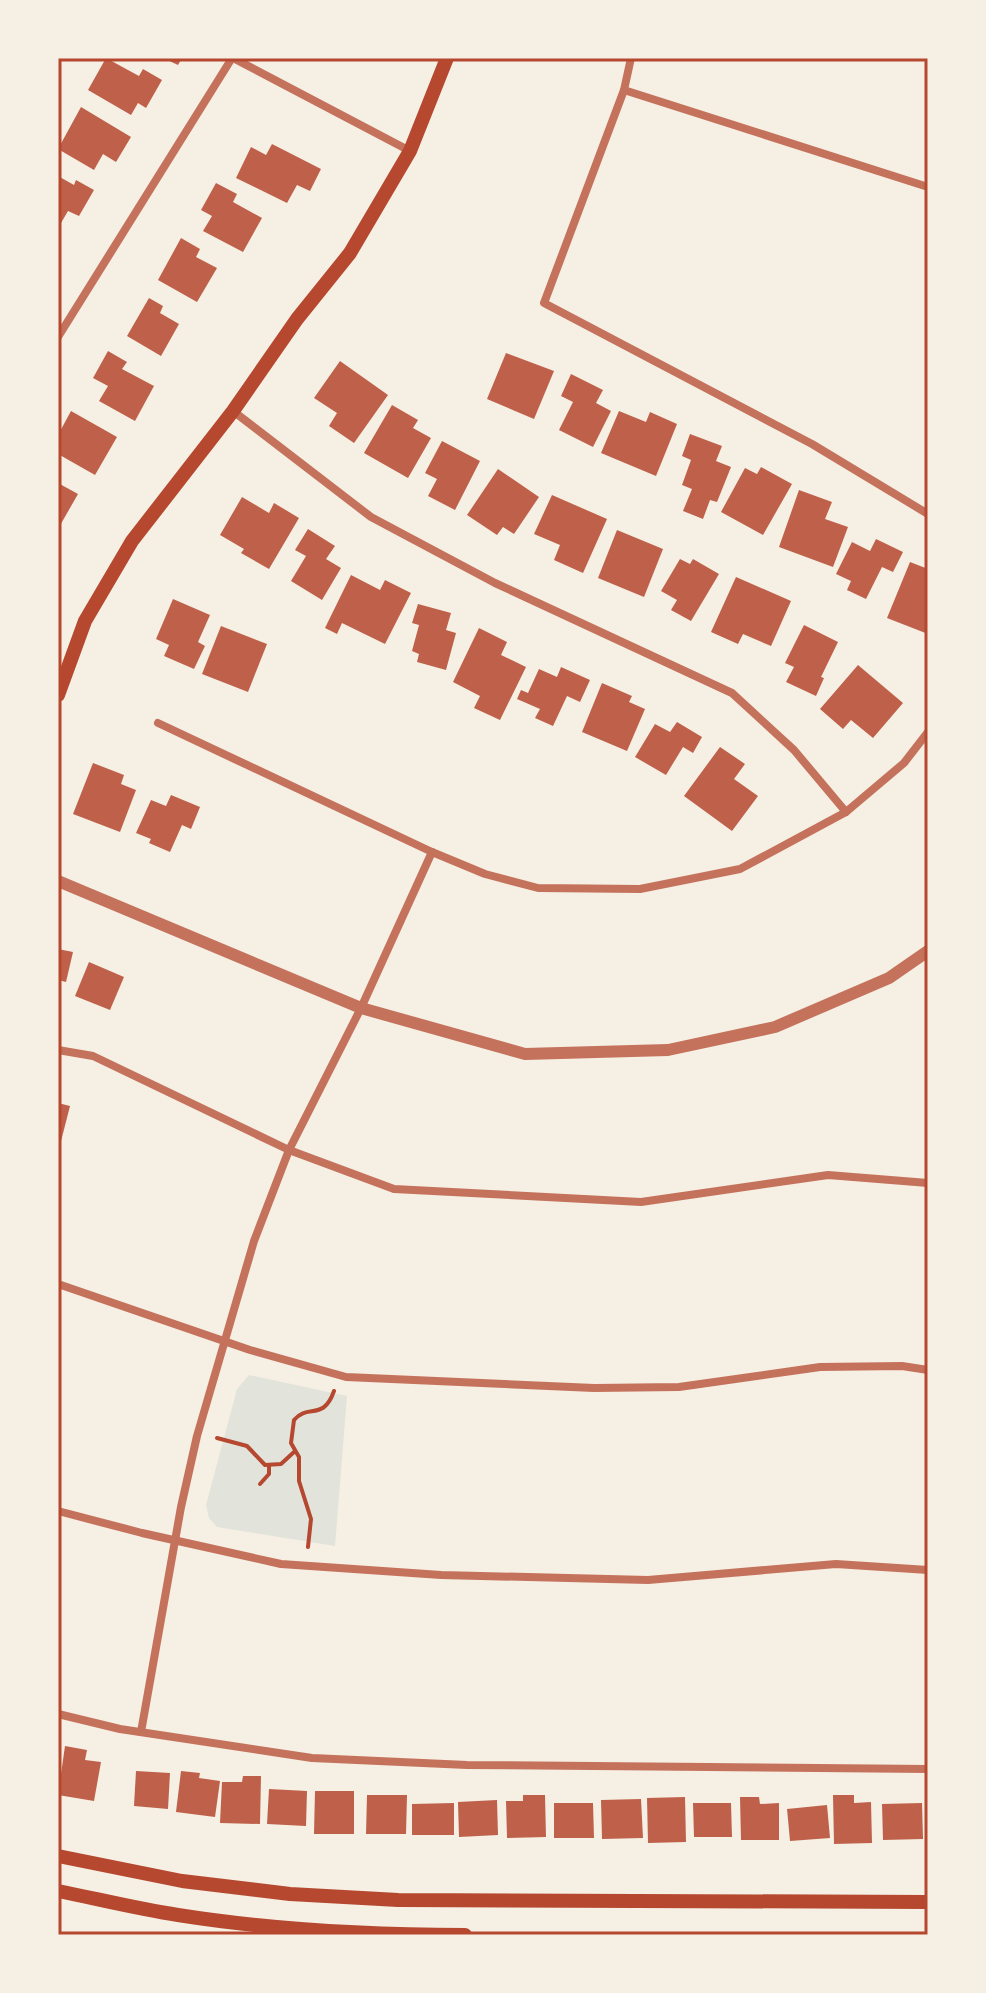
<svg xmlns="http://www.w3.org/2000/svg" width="986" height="1993" font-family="'Alegreya Sans',sans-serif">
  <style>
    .green { fill: #e2e4dc }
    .building { fill: #bf614a }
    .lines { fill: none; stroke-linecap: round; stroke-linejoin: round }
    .path { stroke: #b5482f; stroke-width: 4 }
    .minor { stroke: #c5725c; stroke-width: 8 }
    .tertiary { stroke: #c5725c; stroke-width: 12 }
    .secondary { stroke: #b5482f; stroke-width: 14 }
    .primary { stroke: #b5482f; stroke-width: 14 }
    .neatline { fill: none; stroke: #b5482f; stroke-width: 3 }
  </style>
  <rect width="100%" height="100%" fill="#f6efe4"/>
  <!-- green -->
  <polygon class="green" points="249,1375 347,1396 335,1546 217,1527 209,1518 206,1505 237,1389"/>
  <!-- building -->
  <g class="building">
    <polygon points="106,58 139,76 143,69 162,80 146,108 138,103 131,115 88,90"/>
    <polygon points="163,58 182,58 178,65"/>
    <polygon points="81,107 131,137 116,162 103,154 94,170 58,149"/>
    <polygon points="272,144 321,169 310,191 297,185 287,203 236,178 251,147 266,155"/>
    <polygon points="58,176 74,185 76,180 94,190 79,216 68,211 61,223 58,222"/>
    <polygon points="216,183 237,194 233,202 262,218 243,252 203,231 212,216 201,210"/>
    <polygon points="181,238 200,249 196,257 217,268 197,302 158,280"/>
    <polygon points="149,298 163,306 160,313 179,324 161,356 127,336"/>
    <polygon points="108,351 127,362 122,369 154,386 135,421 99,401 108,386 93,378"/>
    <polygon points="506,353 554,371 534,419 487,399"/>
    <polygon points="340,361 388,395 354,443 329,426 337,413 314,398"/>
    <polygon points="571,374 603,390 596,403 611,411 593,447 559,430 573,402 561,396"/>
    <polygon points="392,405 418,420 413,428 431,438 408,478 364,453"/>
    <polygon points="71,411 117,437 95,475 58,454 58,435"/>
    <polygon points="619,411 646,422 650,412 677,424 656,476 601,453"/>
    <polygon points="690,434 722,446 716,461 731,467 717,502 710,500 703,519 683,511 692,489 682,485 691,460 682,456"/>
    <polygon points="442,441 480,461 455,510 428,496 437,479 425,473"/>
    <polygon points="761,467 792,484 763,535 721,512 745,468 757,474"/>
    <polygon points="498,469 539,497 514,534 503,527 497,535 467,515"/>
    <polygon points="58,483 78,494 58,529"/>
    <polygon points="799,490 832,502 825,519 848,527 833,567 779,547"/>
    <polygon points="552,495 607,519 583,573 554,560 560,545 534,534"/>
    <polygon points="242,497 269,513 274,503 299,518 269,569 241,553 244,549 220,535"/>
    <polygon points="308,529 335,546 326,559 341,568 322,600 291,581 306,556 295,550"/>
    <polygon points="617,530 663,549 644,597 598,578"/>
    <polygon points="876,539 903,552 893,572 882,567 866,599 847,590 851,581 836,574 852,542 870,551"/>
    <polygon points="680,559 690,564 693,559 719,574 691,621 671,610 677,600 661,591"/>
    <polygon points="910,562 928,569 928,634 887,618"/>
    <polygon points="351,575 380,590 385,580 411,593 385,644 342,623 337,634 325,628"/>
    <polygon points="736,577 791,601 771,646 743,634 738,644 711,632"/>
    <polygon points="173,599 210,615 198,642 205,646 194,669 164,656 169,645 156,639"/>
    <polygon points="418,604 451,613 446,630 456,633 446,670 417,662 419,654 412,651 419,625 412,623"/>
    <polygon points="804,625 838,642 821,677 824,678 816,696 786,682 794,667 785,663"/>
    <polygon points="221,626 267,644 248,692 202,674"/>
    <polygon points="479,628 507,642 501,655 526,667 500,720 474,708 480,696 453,682"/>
    <polygon points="858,665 903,703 873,738 851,720 843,729 820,709"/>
    <polygon points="561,667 590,680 580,702 567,696 553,726 535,718 540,709 517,699 521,690 528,693 539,669 557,677"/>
    <polygon points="602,683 632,696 629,702 645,709 627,751 582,732"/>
    <polygon points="677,722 702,737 693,753 683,747 666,775 635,757 655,724 670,732"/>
    <polygon points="720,747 745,764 734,779 758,796 732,831 684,796"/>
    <polygon points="93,763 124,775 121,784 136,790 120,832 73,814"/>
    <polygon points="171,795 200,807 191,829 182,825 170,852 149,843 151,839 136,833 151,800 166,806"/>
    <polygon points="58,949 73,952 66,982 58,980"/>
    <polygon points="89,962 124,977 110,1010 75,996"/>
    <polygon points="58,1103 70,1106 59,1149 58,1149"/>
    <polygon points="65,1746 87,1750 85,1760 101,1762 94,1801 58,1795"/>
    <polygon points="136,1771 170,1773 168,1809 134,1806"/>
    <polygon points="181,1771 200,1773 199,1778 220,1781 215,1817 176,1812"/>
    <polygon points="243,1776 261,1776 260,1824 220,1823 222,1782 242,1782"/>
    <polygon points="269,1789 307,1791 306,1826 267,1824"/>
    <polygon points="315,1791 354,1791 354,1834 314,1834"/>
    <polygon points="367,1795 407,1795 406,1834 366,1834"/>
    <polygon points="523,1795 545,1795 546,1837 507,1838 506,1801 523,1801"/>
    <polygon points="833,1795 854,1795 854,1803 871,1802 872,1843 834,1844"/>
    <polygon points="685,1797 686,1842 648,1843 647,1798"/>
    <polygon points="740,1797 759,1797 760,1804 779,1803 779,1840 741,1840"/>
    <polygon points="641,1799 643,1838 602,1839 601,1800"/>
    <polygon points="497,1800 498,1835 459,1837 458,1802"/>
    <polygon points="454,1803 454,1835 412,1835 412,1804"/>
    <polygon points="554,1803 593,1803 594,1838 554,1838"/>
    <polygon points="693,1803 731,1803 732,1837 694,1837"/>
    <polygon points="922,1803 923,1839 883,1840 882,1804"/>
    <polygon points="827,1805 830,1838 790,1841 787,1809"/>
  </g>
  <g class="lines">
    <!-- path -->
    <g class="path">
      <polyline points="217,1438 247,1446 265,1465 281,1464 294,1452"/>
      <polyline points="260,1484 269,1474 269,1466"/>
      <path d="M308,1547L311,1519L299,1481V1457L291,1443L294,1420C308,1403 323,1422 334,1391"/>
    </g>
    <!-- minor -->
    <g class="minor">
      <polyline points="233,58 410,151"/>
      <polyline points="631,58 624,90 544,303 812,444 928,514"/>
      <polyline points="624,90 928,187"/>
      <polyline points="58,337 232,58"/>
      <polyline points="233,411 371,517 495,583 732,693 794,750 846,812"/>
      <polyline points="158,723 432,852 485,874 538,888 640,889 740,869 846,812 904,763 928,732"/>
      <polyline points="58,1050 93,1056 289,1150 394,1189 641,1202 828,1175 928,1183"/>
      <polyline points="58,1284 250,1350 346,1377 594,1388 679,1387 820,1367 902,1366 928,1370"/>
      <polyline points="58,1511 142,1533 281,1564 441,1575 648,1580 836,1564 928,1570"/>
      <polyline points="58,1714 120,1729 312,1758 467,1765 928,1769"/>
      <polyline points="141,1732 181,1507 197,1436 254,1241 289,1150 361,1008 432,852"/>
    </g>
    <!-- tertiary -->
    <polyline class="tertiary" points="58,881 361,1008 525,1054 668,1050 775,1027 889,978 928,951"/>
    <!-- secondary -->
    <polyline class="secondary" points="58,695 85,621 132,541 233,411 297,319 350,253 410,151 447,58"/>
    <!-- primary -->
    <g class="primary">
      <polyline points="58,1856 182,1881 290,1894 398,1900 928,1902"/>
      <path d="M58,1891C98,1899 138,1909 178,1915C273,1930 369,1935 465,1935"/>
    </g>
  </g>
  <!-- border -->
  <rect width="986" height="1993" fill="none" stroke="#f6efe4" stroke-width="120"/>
  <rect x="60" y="60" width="866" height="1873" class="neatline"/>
</svg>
